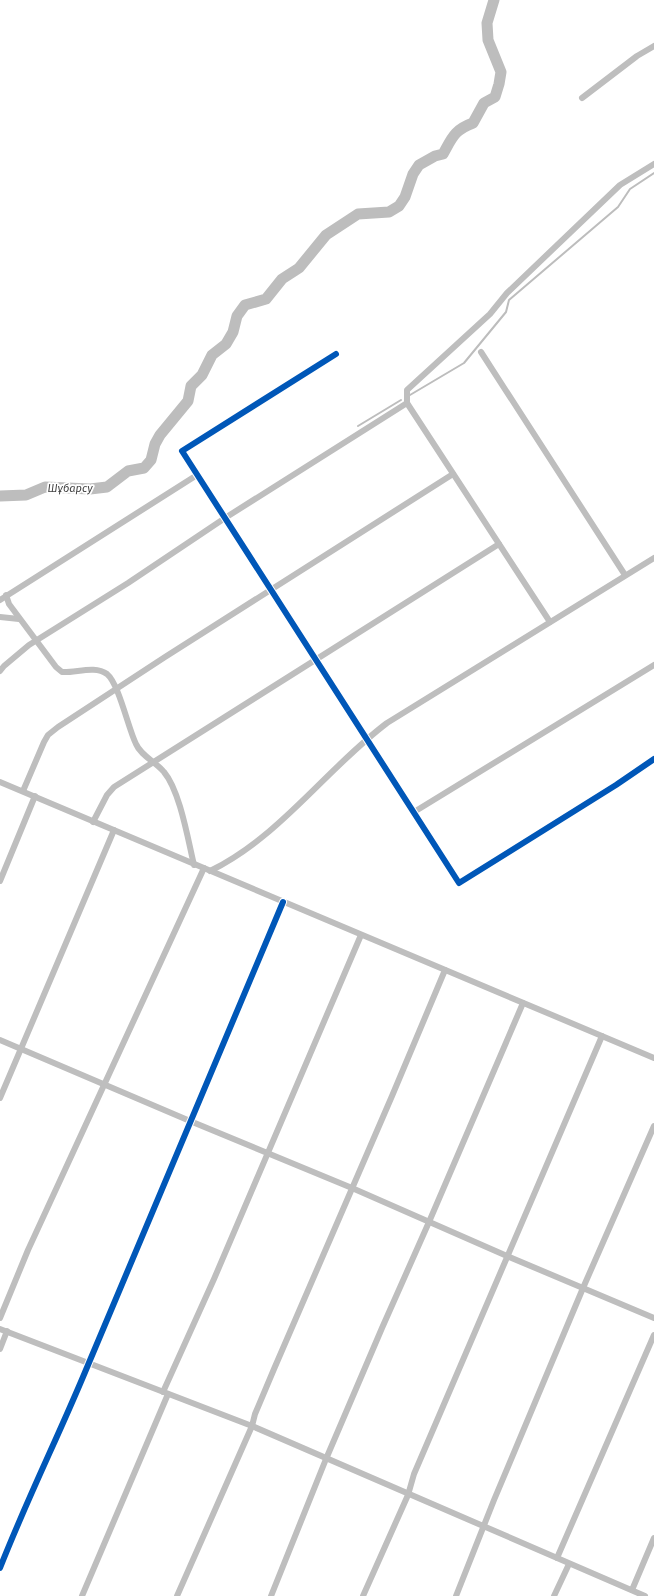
<svg xmlns="http://www.w3.org/2000/svg" width="654" height="1596" font-family="'Fira Sans',sans-serif">
  <style>
    .lines { fill: none; stroke-linecap: round; stroke-linejoin: round }
    .stream { stroke: #bdbdbd; stroke-width: 2 }
    .river { stroke: #bdbdbd; stroke-width: 11 }
    .street { stroke: #bebebe; stroke-width: 6 }
    .cycleway-casing { stroke: #fff; stroke-width: 8 }
    .cycleway { stroke: #0057b8; stroke-width: 6 }
    .labels { text-anchor: middle; dominant-baseline: central; stroke-width: 3.5; stroke-linejoin: round; paint-order: stroke }
    .water-label { font-size: 11px; font-style: italic; fill: #424242; stroke: #fff }
  </style>
  <rect width="100%" height="100%" fill="#fff"/>
  <g class="lines">
    <!-- stream -->
    <g class="stream">
      <polyline points="410,395 464,363 506,312 509,300 618,207 630,189 654,173"/>
      <polyline points="358,426 401,400"/>
    </g>
    <!-- river -->
    <path class="river" d="M0,496L26,495L45,487L90,489L107,487L128,471L144,468L151,460L155,444L160,435L188,401L191,386L202,375L212,355L226,344L233,332L237,316L245,305L266,299L282,279L299,268L326,235L358,214L389,212L399,206L405,197L413,174L419,165L435,156L443,154C452,138 454,130 473,123L484,103L495,97L499,84L501,72L488,40L487,23L494,0"/>
    <!-- street -->
    <g class="street">
      <polyline points="582,98 637,56 654,46"/>
      <polyline points="481,352 625,575"/>
      <polyline points="336,354 182,451 459,883 616,785 654,759"/>
      <path d="M6,595L9,604L56,667L62,672C76,673 95,665 107,674C119,684 128,728 136,744C141,756 156,762 164,772C180,791 188,840 194,865"/>
      <polyline points="0,600 197,475"/>
      <polyline points="0,617 19,619"/>
      <polyline points="550,622 407,403 407,390 490,314 507,293 620,185 654,164"/>
      <polyline points="0,671 4,666 29,645 128,583 225,518 407,403"/>
      <polyline points="0,782 654,1058"/>
      <polyline points="23,791 44,742 48,735 58,727 165,657 453,474"/>
      <polyline points="414,812 654,665"/>
      <polyline points="93,822 107,795 114,787 499,544"/>
      <path d="M210,871C281,836 326,769 387,723L654,558"/>
      <polyline points="0,881 35,796"/>
      <polyline points="0,1040 190,1121 352,1188 507,1256 654,1318"/>
      <polyline points="0,1098 114,830"/>
      <polyline points="0,1318 28,1250 204,868"/>
      <polyline points="0,1329 252,1426 645,1596"/>
      <polyline points="0,1349 7,1331"/>
      <polyline points="163,1392 214,1279 361,935"/>
      <polyline points="557,1558 654,1335"/>
      <path d="M0,1568C27,1499 60,1433 88,1365C152,1210 218,1056 283,902"/>
      <polyline points="632,1590 654,1538"/>
      <polyline points="82,1596 168,1394"/>
      <polyline points="177,1596 252,1426 255,1414 274,1369 392,1096 445,970"/>
      <polyline points="271,1596 326,1459 382,1328 429,1222 523,1003"/>
      <polyline points="363,1596 408,1495 414,1474 602,1036"/>
      <polyline points="456,1596 494,1500 583,1288 654,1126"/>
      <polyline points="554,1596 569,1564"/>
    </g>
    <!-- cycleway casing -->
    <g class="cycleway-casing">
      <g id="cycleway">
        <polyline points="336,354 182,451 459,883 616,785 654,759"/>
        <path d="M0,1568C27,1499 60,1433 88,1365C152,1210 218,1056 283,902"/>
      </g>
    </g>
    <!-- cycleway -->
    <use href="#cycleway" class="cycleway"/>
  </g>
  <g class="labels">
    <!-- water labels -->
    <g class="water-label">
      <text x="70" y="488">Шұбарсу</text>
    </g>
  </g>
</svg>
